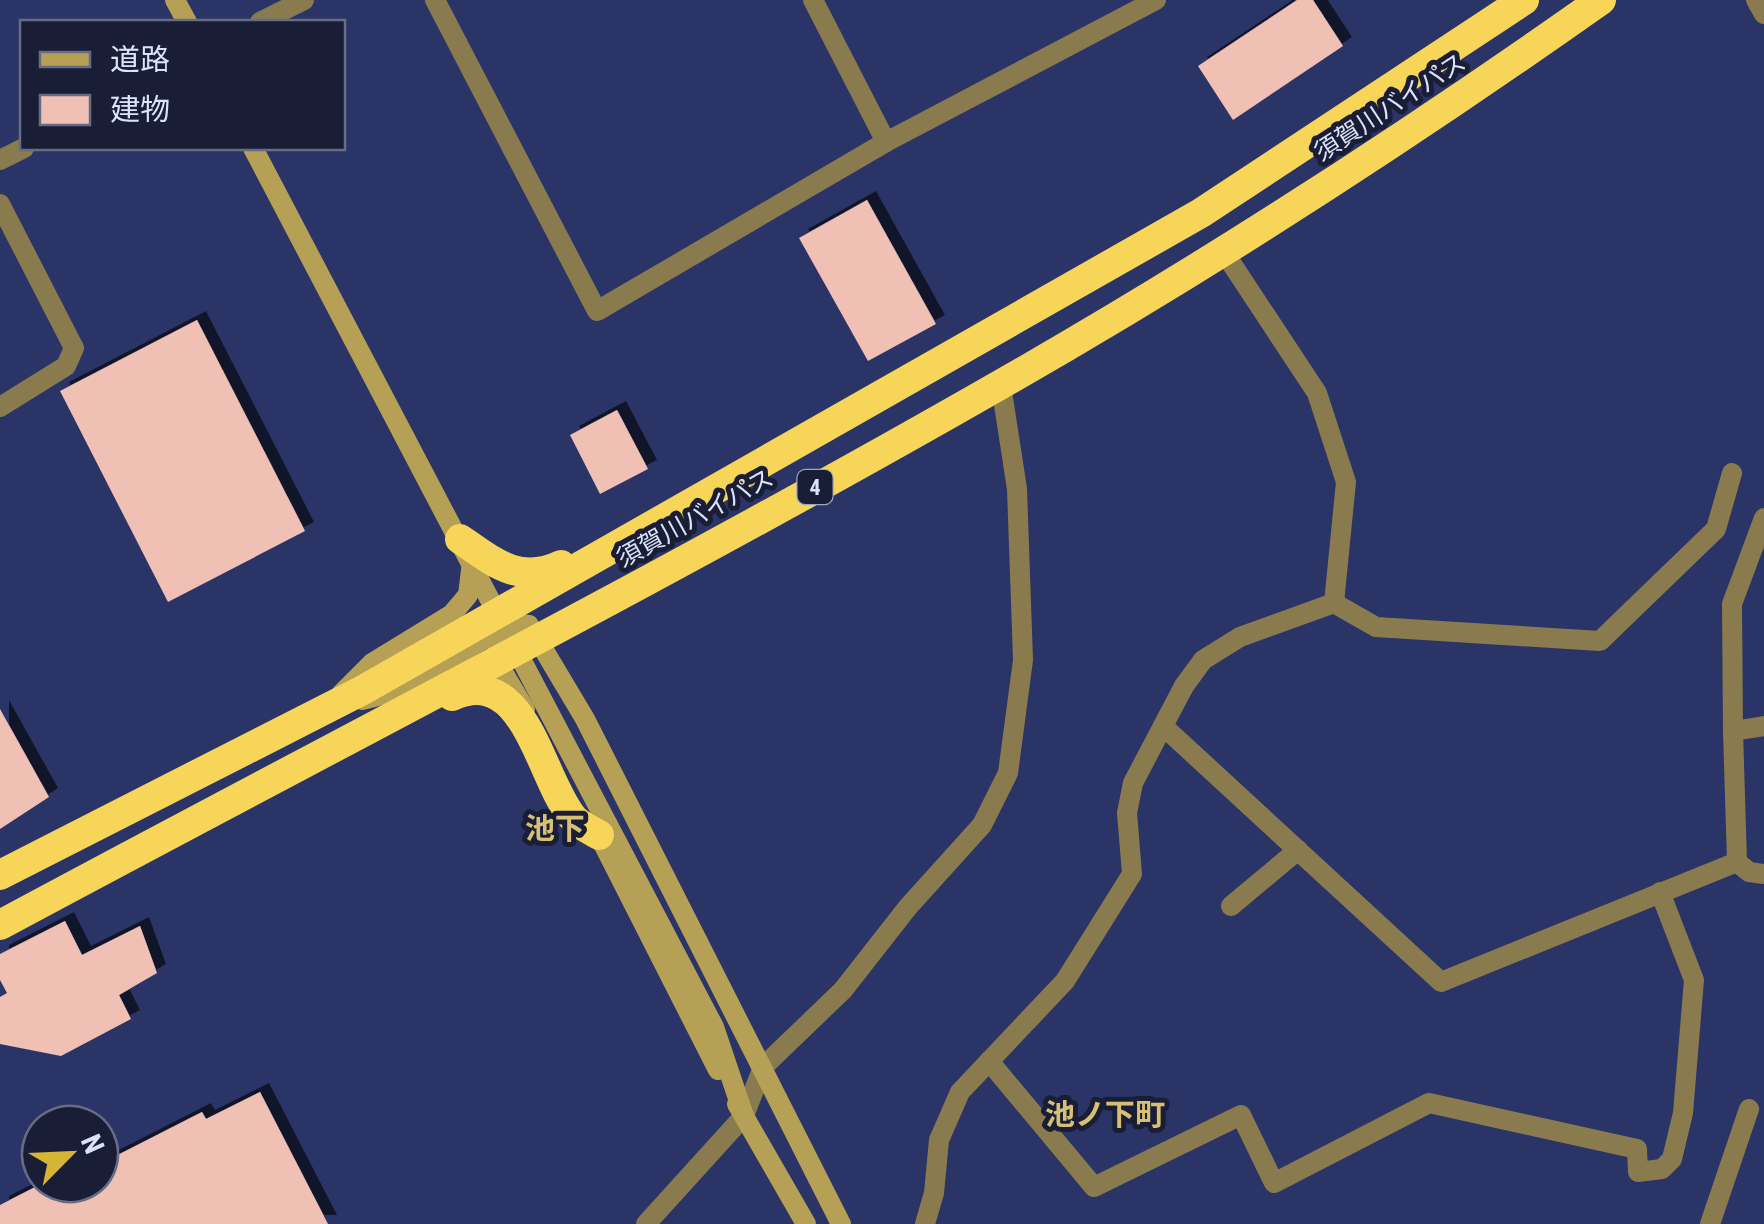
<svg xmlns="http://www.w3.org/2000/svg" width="1764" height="1224" font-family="'Roboto Condensed','Noto Sans JP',sans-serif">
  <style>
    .building { fill: #f1c0b5; filter: url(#shadow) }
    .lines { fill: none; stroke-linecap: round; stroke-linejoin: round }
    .street { stroke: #897b4e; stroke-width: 20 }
    .secondary { stroke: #b5a055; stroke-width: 20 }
    .highway { stroke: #f7d559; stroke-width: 30 }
    .labels { text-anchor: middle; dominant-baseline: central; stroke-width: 10; stroke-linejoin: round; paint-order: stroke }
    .shield { fill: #191e36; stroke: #a1a7c0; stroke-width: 2.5 }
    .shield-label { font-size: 22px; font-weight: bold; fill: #dbe2fb }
    .street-label { font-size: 25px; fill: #dbe2fb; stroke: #191e36 }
    .quarter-label { font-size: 30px; font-weight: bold; fill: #d7c074; stroke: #191e36 }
  </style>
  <defs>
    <filter id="shadow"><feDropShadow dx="9" dy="-9" stdDeviation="0" flood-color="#0009"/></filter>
  </defs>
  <rect width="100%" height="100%" fill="#2b3467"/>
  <!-- building -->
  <g class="building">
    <polygon points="1297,0 1313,0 1343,46 1233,120 1198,66"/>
    <polygon points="867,200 936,324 868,361 799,238"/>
    <polygon points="197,320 305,531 168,602 60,391"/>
    <polygon points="617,410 648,469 600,494 570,435"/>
    <polygon points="0,709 49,797 0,829"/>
    <polygon points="65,921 82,955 140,926 157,973 119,995 131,1019 61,1056 0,1044 0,997 7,993 0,980 0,954"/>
    <polygon points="260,1092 328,1224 0,1224 0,1205 41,1184 100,1184 100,1164 202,1112 206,1119"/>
  </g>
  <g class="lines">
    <!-- street -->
    <g class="street">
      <polyline points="435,0 597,311 886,142 1156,0"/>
      <polyline points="813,0 886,142"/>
      <polyline points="1756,0 1764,14"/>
      <polyline points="260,22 304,0"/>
      <polyline points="0,160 24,148"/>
      <polyline points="0,204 74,348 66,366 0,407"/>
      <polyline points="1222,249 1317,393 1346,482 1334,603"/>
      <polyline points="1163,726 1441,982 1737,862 1749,872 1764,874"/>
      <polyline points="1733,731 1732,604 1764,518"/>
      <polyline points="1737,862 1733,731 1764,726"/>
      <polyline points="1231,906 1298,850"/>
      <polyline points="989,1061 1094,1187 1241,1115 1274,1183 1429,1103 1637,1149 1638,1172 1662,1169 1672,1159 1683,1113 1694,980 1660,892"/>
      <polyline points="646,1224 744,1116 763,1067 843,990 908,907 982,825 1008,773 1023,660 1017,489 1001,385"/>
      <polyline points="925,1224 934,1193 939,1140 960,1092 1065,981 1132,874 1127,813 1133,783 1184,686 1203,660 1240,637 1334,603 1376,627 1600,641 1716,529 1732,473"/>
      <polyline points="1710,1224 1749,1109"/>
    </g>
    <!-- secondary -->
    <g class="secondary">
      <polyline points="175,0 187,22"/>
      <polyline points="253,148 714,1027 744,1116"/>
      <polyline points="497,650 497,662 525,709"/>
      <polyline points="341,694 372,663 452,614 468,595 472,562"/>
      <polyline points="362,700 390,693 512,623 529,625 585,719 841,1224"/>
      <polyline points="593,824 718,1070"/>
      <polyline points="737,1104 806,1224"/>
    </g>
    <!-- highway -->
    <g class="highway">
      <path d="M460,539C493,562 520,585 561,565"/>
      <path d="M452,696C526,663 539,777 573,818C579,825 591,830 599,835"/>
      <polyline points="0,875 363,690 1201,213 1524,0"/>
      <path d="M0,925C333,746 670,574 998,386C1205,268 1407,137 1601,0"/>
    </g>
  </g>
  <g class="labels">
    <!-- shield labels -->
    <rect class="shield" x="797.5" y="470" width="35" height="34" rx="8"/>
    <g class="shield-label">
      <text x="815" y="487">4</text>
    </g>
    <!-- street labels -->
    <g class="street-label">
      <text transform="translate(1390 107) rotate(-33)">須賀川バイパス</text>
      <text transform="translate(695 518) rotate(-29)">須賀川バイパス</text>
    </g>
    <!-- quarter labels -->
    <g class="quarter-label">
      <text x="555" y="828">池下</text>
      <text x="1105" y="1114">池ノ下町</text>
    </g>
  </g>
  <!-- legend -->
  <rect x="20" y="20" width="325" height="130" fill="#191e36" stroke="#676c85" stroke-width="2.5"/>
  <rect x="40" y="52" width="50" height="15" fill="#b5a055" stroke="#676c85" stroke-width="2.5"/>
  <text x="110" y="70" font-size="30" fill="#dbe2fb">道路</text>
  <rect x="40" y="95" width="50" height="30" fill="#f1c0b5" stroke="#676c85" stroke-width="2.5"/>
  <text x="110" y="120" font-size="30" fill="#dbe2fb">建物</text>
  <!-- north arrow -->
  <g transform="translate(70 1154) rotate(66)"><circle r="48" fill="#191e36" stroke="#676c85" stroke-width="2.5"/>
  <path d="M0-8L18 38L0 25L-18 38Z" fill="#d6b534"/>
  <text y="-15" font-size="28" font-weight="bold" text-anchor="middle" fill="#dbe2fb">N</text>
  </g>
</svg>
